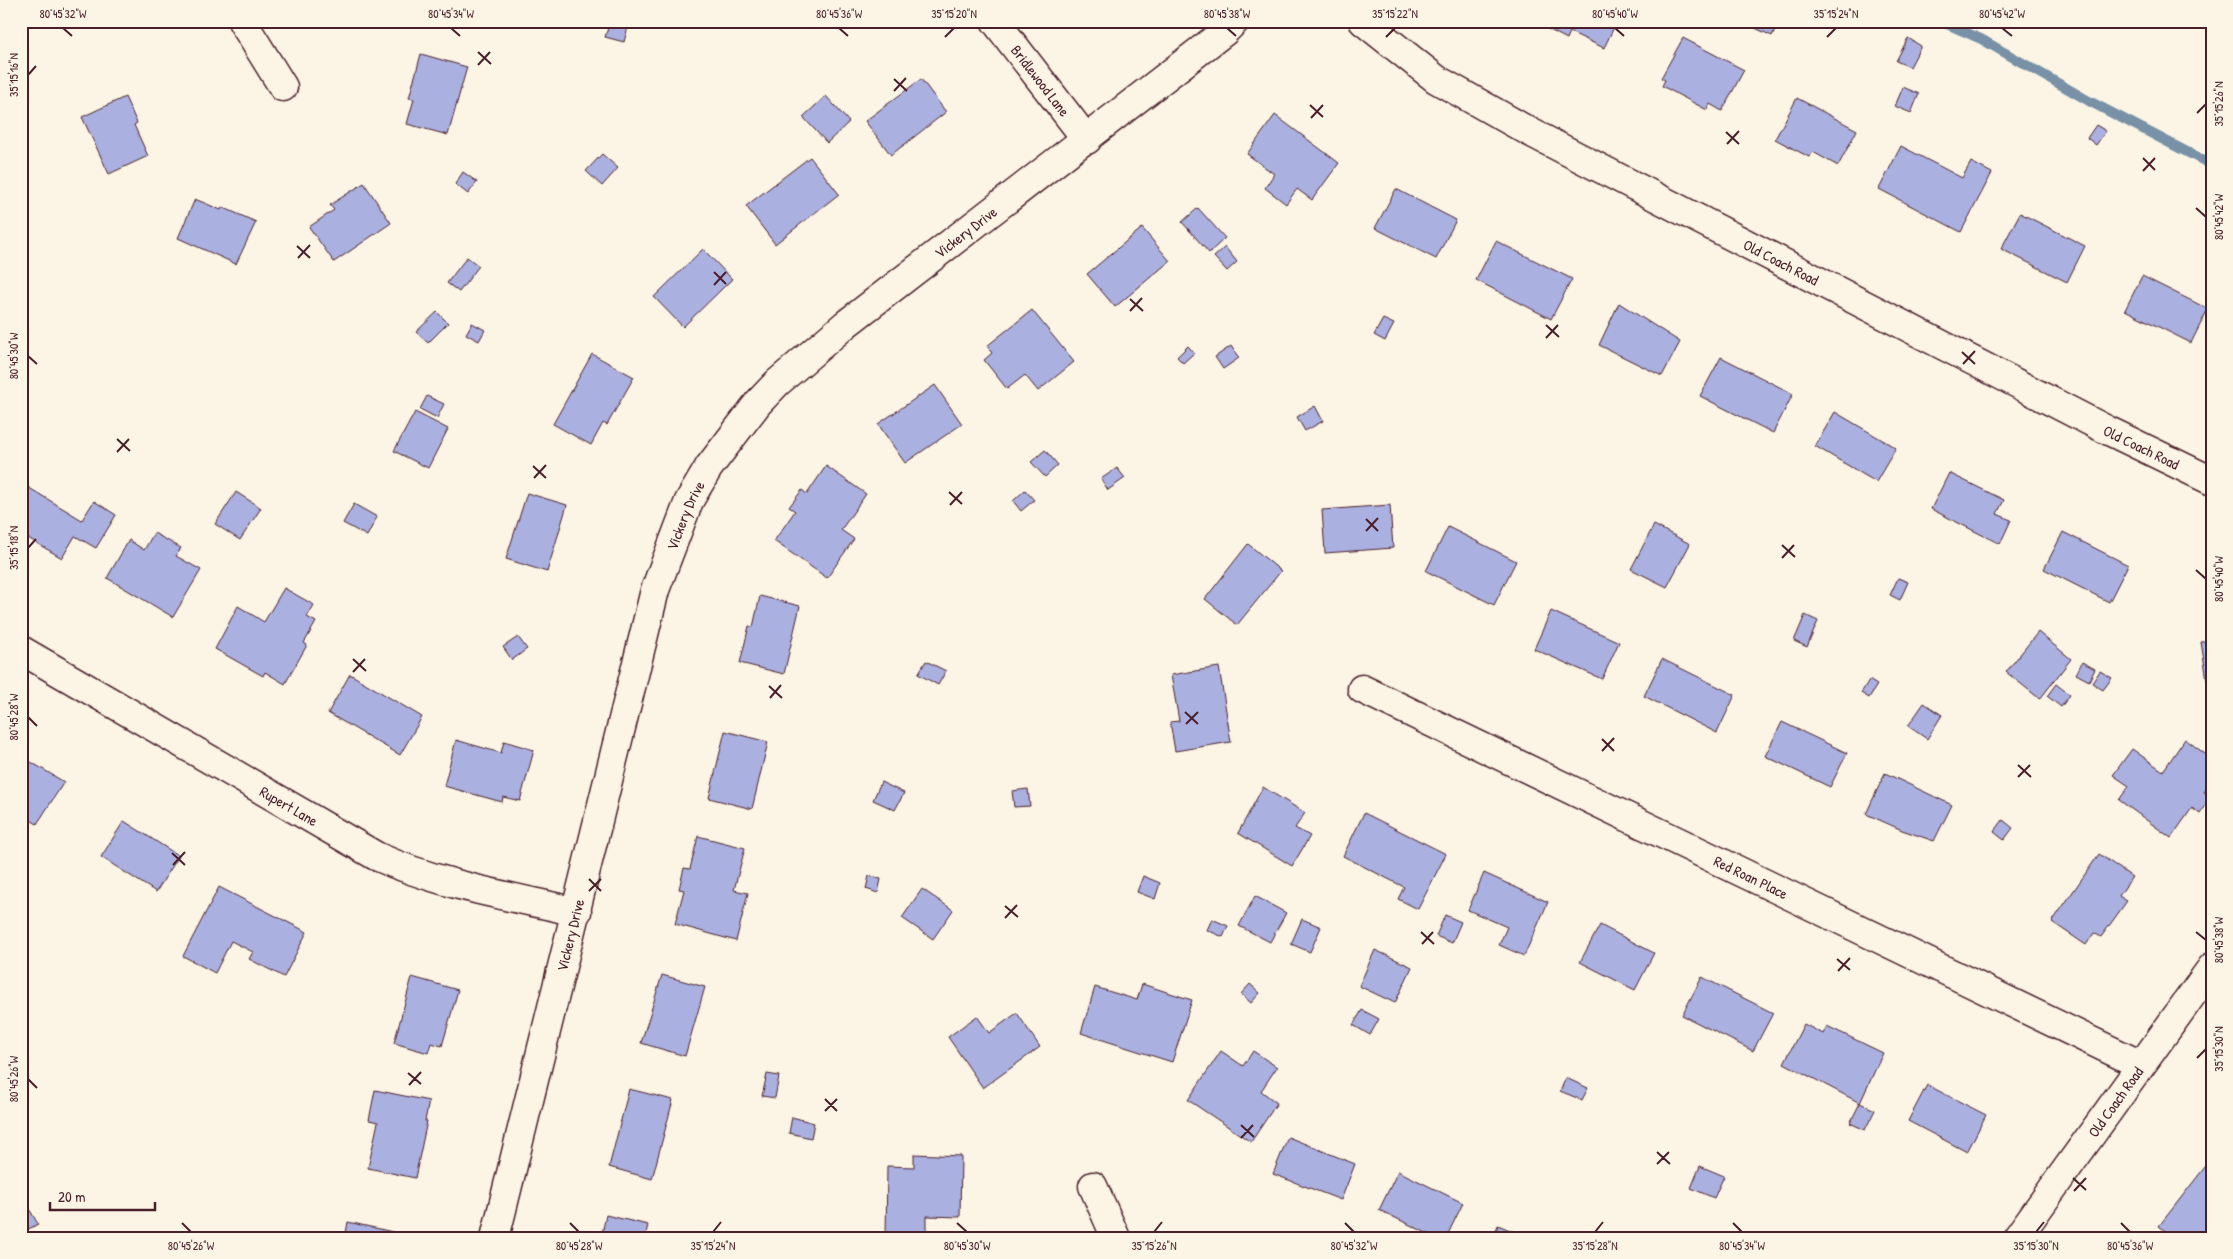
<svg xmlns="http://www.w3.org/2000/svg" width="2233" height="1259" font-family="'Patrick Hand',sans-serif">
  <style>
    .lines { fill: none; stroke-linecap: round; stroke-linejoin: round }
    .stream { stroke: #7891a6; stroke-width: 10 }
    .building { fill: #aab0e0; stroke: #4a1f2b }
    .minor-casing { stroke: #4a1f2b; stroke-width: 31 }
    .minor { stroke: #fcf5e5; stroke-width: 28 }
    .ticks { fill: none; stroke: #4a1f2b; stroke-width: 2 }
    .labels { text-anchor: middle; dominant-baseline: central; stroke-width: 4.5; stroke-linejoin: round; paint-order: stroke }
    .street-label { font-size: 15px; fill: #4a1f2b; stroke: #fcf5e5 }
    .neatline { fill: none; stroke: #4a1f2b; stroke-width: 2 }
    .ticks-label { font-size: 12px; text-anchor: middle; fill: #4a1f2b }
  </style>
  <rect width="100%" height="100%" fill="#fcf5e5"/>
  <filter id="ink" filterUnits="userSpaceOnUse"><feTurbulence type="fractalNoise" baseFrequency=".02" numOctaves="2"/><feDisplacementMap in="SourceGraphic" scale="10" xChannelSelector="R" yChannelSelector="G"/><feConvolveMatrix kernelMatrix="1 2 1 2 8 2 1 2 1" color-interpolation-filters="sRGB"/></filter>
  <g filter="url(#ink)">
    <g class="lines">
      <!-- stream -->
      <polyline class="stream" points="1940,21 1981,39 2089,101 2212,165"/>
    </g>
    <!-- building -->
    <g class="building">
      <polygon points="801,21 816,21 807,29"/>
      <polygon points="1550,21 1617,21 1604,48 1570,32 1567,39 1546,28"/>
      <polygon points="1756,21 1775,21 1778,23 1772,36 1753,27"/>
      <polygon points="610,22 628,27 624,42 605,37"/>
      <polygon points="1683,38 1744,70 1722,111 1710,104 1707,110 1662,86 1665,80 1661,78"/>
      <polygon points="1908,38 1921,46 1910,67 1896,61"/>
      <polygon points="421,54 467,67 448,135 407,124 414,99 409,98"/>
      <polygon points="921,79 946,112 891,155 865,121"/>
      <polygon points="1903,87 1919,94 1911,113 1895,106"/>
      <polygon points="826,96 849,122 827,143 803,117"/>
      <polygon points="125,97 137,123 134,125 148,156 109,174 82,117"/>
      <polygon points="1797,98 1857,130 1838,166 1813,152 1809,157 1775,139"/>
      <polygon points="1275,115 1339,163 1312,200 1297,189 1286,204 1265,188 1274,174 1247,154"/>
      <polygon points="2096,125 2106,131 2096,145 2087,138"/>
      <polygon points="1901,146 1962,178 1971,162 1992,173 1961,232 1879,189"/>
      <polygon points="602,154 618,168 602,186 586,171"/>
      <polygon points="810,157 839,194 775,244 746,206"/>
      <polygon points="463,172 477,182 468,194 455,184"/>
      <polygon points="364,183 391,223 334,262 309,227 334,210 330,205"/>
      <polygon points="1396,189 1456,220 1436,259 1375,228"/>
      <polygon points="195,199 221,210 222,207 256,222 236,264 178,238"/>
      <polygon points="1198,208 1225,238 1209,253 1182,222"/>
      <polygon points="2020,213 2085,246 2067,282 2001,249"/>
      <polygon points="1142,228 1170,261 1115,307 1087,274"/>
      <polygon points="1496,241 1572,279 1551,319 1476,280"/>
      <polygon points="1225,247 1237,262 1227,271 1214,257"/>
      <polygon points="703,249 732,279 683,327 654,297"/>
      <polygon points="467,257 479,266 459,292 447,283"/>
      <polygon points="2142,276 2208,309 2191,343 2125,310"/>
      <polygon points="1619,303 1680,342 1662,376 1599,345"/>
      <polygon points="1032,310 1074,362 1038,391 1025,375 1007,389 984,360 992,353 987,346"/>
      <polygon points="437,312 448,323 428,343 416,332"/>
      <polygon points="1383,319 1394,324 1385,341 1374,335"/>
      <polygon points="472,323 485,330 479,341 466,334"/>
      <polygon points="1188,346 1194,353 1183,363 1177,357"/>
      <polygon points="1231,346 1239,358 1223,369 1215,357"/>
      <polygon points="592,354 634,377 607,425 603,423 591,445 553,424"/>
      <polygon points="1721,357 1793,394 1773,433 1700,396"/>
      <polygon points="935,385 962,424 905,463 878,424"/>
      <polygon points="427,396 444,404 437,418 420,409"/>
      <polygon points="1315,406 1323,421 1305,431 1297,417"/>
      <polygon points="415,412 448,429 428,468 394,451"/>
      <polygon points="1835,412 1896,448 1876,482 1815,446"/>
      <polygon points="1045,450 1058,465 1045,477 1031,462"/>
      <polygon points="826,466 866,494 841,530 854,539 827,578 774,541 795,511 789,507 802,490 807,494"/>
      <polygon points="1117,468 1125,478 1108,490 1101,479"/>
      <polygon points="1949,473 2004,500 1997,514 2011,520 2000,544 1931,509"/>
      <polygon points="26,486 82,520 94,501 116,515 96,548 75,536 62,558 21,534 21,494"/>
      <polygon points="1025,490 1034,500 1021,511 1013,501"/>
      <polygon points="236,492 261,508 240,540 215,524"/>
      <polygon points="527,493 567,505 547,572 506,559"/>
      <polygon points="354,504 377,517 367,536 343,523"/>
      <polygon points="1390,505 1393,548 1325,553 1322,510"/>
      <polygon points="1654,525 1690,544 1667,587 1631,569"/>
      <polygon points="1448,527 1516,561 1494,605 1426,571"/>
      <polygon points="2063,532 2128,565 2109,602 2044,569"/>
      <polygon points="154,533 181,548 176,556 201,570 173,617 107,578 129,540 144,550"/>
      <polygon points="1248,544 1281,571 1237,625 1205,599"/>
      <polygon points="1898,578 1908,582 1900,600 1890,595"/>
      <polygon points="284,588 314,605 307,617 316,622 304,643 307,645 285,684 265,672 263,676 215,649 238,606 264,622"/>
      <polygon points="760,596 800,606 784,674 740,663 749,626 753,627"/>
      <polygon points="1551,611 1619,642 1602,679 1534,649"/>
      <polygon points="1805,615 1818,621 1807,647 1794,641"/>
      <polygon points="2038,632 2071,659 2040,699 2006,672"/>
      <polygon points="518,637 527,649 512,660 503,647"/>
      <polygon points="2212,641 2212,711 2201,642"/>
      <polygon points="1662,659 1735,695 1717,733 1644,696"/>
      <polygon points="926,661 946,671 938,685 918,674"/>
      <polygon points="2082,662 2095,669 2089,681 2076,674"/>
      <polygon points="1219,667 1231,742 1175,751 1170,722 1179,721 1171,675"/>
      <polygon points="2100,671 2112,678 2103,690 2092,683"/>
      <polygon points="350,674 422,717 400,755 328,713"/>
      <polygon points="1869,680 1877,685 1869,698 1861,693"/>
      <polygon points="2056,684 2070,695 2061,707 2047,696"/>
      <polygon points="1924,703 1942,715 1927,739 1908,726"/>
      <polygon points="1782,722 1847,753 1830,787 1765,756"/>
      <polygon points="725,731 768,742 752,809 709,798"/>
      <polygon points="2185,739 2212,759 2212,781 2204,792 2211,798 2200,814 2192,808 2171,838 2119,800 2129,786 2113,775 2132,749 2163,771"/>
      <polygon points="456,740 501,753 504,741 534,750 520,801 503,797 502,802 444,786"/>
      <polygon points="21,756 64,782 37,824 21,814"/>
      <polygon points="1885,773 1952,805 1934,841 1902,830 1866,814"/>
      <polygon points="881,782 904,793 895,810 873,800"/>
      <polygon points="1263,787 1305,813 1295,828 1310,836 1292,866 1238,833"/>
      <polygon points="1028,789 1030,806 1014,807 1012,791"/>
      <polygon points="1364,813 1446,854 1418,909 1398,899 1404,887 1343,856"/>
      <polygon points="2003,820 2013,828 2004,840 1994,832"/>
      <polygon points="124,821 179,856 156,892 101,857"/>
      <polygon points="698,836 745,848 734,890 748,893 736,941 675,924 684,890 679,889 684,868 690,869"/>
      <polygon points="2099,854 2132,877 2119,896 2127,901 2101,937 2094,933 2086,945 2052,922"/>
      <polygon points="1484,873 1548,902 1524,956 1499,945 1507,927 1468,910"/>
      <polygon points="869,876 881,879 878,893 866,889"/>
      <polygon points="1143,876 1160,883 1155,899 1137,892"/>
      <polygon points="219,887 307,932 284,977 249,959 253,952 231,941 215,973 183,956"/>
      <polygon points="922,889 953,910 933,939 902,918"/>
      <polygon points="1255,896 1286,913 1270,942 1239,926"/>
      <polygon points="1445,915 1461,922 1452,943 1436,936"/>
      <polygon points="1212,919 1228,926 1223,937 1207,930"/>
      <polygon points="1302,919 1321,927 1310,952 1291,944"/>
      <polygon points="1600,925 1654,953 1635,990 1580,962"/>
      <polygon points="1375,950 1412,967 1395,1003 1359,986"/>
      <polygon points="662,975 705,987 685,1056 641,1043"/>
      <polygon points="412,977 458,990 442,1046 431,1043 428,1053 394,1043"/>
      <polygon points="1702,977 1773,1013 1753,1051 1682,1015"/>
      <polygon points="1142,984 1192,1000 1172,1062 1081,1033 1095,987 1137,1000"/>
      <polygon points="1250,984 1260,993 1251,1003 1241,994"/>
      <polygon points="1362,1010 1379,1019 1370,1035 1353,1025"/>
      <polygon points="1017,1013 1040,1047 983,1088 948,1037 977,1016 989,1033"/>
      <polygon points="1804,1024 1823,1034 1827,1026 1883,1053 1860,1103 1784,1063"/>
      <polygon points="1221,1051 1243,1066 1253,1051 1277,1067 1261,1091 1277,1103 1251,1142 1188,1100"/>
      <polygon points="767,1074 779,1076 775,1098 762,1096"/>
      <polygon points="1566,1078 1588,1088 1582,1100 1560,1091"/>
      <polygon points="1927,1085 1986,1115 1967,1152 1908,1121"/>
      <polygon points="629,1089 673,1100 652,1179 609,1167"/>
      <polygon points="375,1090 429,1101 425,1121 427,1121 415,1178 368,1168 378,1122 369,1120"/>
      <polygon points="1860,1103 1875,1110 1865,1130 1850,1123"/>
      <polygon points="792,1117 814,1123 811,1138 789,1133"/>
      <polygon points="1288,1137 1355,1164 1341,1200 1273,1174"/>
      <polygon points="914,1154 961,1156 960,1217 927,1216 927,1238 886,1238 887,1166 914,1167"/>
      <polygon points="2212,1158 2212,1229 2207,1236 2210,1238 2174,1238 2159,1226"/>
      <polygon points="1700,1166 1724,1176 1714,1198 1691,1188"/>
      <polygon points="1398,1171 1463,1203 1446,1238 1437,1238 1379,1210"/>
      <polygon points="21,1195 38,1224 21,1233"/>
      <polygon points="606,1215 648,1225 645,1238 601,1238"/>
      <polygon points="348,1222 393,1232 392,1238 345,1238"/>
      <polygon points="1498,1225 1529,1238 1493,1238"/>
    </g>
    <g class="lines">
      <!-- minor casing -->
      <g class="minor-casing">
        <g id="minor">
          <polyline points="242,21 283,87"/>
          <path id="s1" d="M995,21L1087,140"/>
          <path id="s2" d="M1363,21L1436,79L1530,132L2105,429L2212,481"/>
          <path id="s3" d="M21,650L376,856C440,885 509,896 577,912"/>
          <path id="s4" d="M1362,689L2141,1065"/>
          <polyline points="1093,1186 1116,1238"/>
          <path id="s5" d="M495,1238L655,590L689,501L709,467L758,403L777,383L846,324L1224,32L1235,21"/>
          <path id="s6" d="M2017,1238L2212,967"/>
        </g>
      </g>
      <!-- minor -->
      <use href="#minor" class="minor"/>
    </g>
  </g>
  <!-- ticks -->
  <path class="ticks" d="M63,28L72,36M451,28L460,36M839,28L848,36M1227,28L1236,36M1615,28L1624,36M2002,28L2012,36M945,37L954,28M1386,37L1395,28M1827,37L1836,28M478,52L491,64M478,65L490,52M28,75L36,66M894,79L907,91M894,91L906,78M1310,105L1323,117M2197,113L2206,104M1311,118L1323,105M1726,132L1739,144M1727,144L1739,131M2143,158L2155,170M2143,171L2155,158M2196,208L2206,217M297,246L310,258M298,258L310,245M714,272L726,284M714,285L726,272M1130,299L1143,311M1130,311L1142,298M1546,325L1559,337M1546,338L1558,325M1962,352L1975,364M28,356L37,364M1963,364L1975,351M117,439L130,451M117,452L129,439M533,466L546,478M534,478L546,465M949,492L962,504M950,505L962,492M1366,519L1378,531M1366,531L1378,518M1782,545L1795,557M28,548L36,539M1782,558L1794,545M2196,570L2206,579M353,659L366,671M353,672L365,659M769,686L782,698M770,698L781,685M1185,712L1198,724M28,717L37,726M1186,724L1198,712M1602,739L1614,751M1602,751L1614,738M2018,765L2031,777M2018,777L2030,765M172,853L185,865M173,865L185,852M589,879L601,891M589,891L601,879M1005,906L1018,917M1005,918L1017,905M1421,932L1434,944M2196,932L2206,940M1422,944L1433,932M1837,959L1850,970M1838,971L1850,958M2197,1058L2206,1049M408,1073L421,1084M28,1079L37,1088M409,1085L421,1072M825,1099L837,1111M825,1111L837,1099M1241,1125L1254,1137M1241,1138L1253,1125M1657,1152L1670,1164M1657,1164L1669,1152M2073,1178L2086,1190M2074,1191L2086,1178M182,1223L191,1232M570,1223L579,1232M957,1223L967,1232M1345,1223L1354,1232M1733,1223L1742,1232M2121,1223L2130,1232M713,1232L721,1222M1154,1232L1162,1222M1595,1232L1603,1222M2036,1232L2044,1222"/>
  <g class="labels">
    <!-- street labels -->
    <g class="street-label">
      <text stroke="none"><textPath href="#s1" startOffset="75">Bridlewood Lane</textPath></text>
      <text stroke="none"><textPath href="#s5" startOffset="1152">Vickery Drive</textPath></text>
      <text stroke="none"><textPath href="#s2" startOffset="484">Old Coach Road</textPath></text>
      <text stroke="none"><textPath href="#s2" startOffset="889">Old Coach Road</textPath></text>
      <text stroke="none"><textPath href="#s5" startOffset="748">Vickery Drive</textPath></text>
      <text stroke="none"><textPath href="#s3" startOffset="310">Rupert Lane</textPath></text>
      <text stroke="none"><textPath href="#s4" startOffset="432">Red Roan Place</textPath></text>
      <text stroke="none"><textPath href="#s5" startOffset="312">Vickery Drive</textPath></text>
      <text stroke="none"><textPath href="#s6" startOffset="168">Old Coach Road</textPath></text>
    </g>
  </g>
  <!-- margin -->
  <rect width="2233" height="1259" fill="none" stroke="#fcf5e5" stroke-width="55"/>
  <!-- scale -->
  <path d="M50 1202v8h105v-8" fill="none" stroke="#4a1f2b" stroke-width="2.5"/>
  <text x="58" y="1202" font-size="15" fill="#4a1f2b" stroke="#fcf5e5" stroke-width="4" paint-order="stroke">20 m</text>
  <rect x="28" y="28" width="2178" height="1204" class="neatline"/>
  <g class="ticks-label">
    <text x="63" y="18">80°45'32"W</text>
    <text x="451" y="18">80°45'34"W</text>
    <text x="839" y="18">80°45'36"W</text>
    <text x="954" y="18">35°15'20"N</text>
    <text x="1227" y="18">80°45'38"W</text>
    <text x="1395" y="18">35°15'22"N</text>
    <text x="1615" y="18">80°45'40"W</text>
    <text x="1836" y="18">35°15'24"N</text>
    <text x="2002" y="18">80°45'42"W</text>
    <text transform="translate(14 75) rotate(-90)" y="4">35°15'16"N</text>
    <text transform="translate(2219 104) rotate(-90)" y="4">35°15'26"N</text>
    <text transform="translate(2219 217) rotate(-90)" y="4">80°45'42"W</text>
    <text transform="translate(14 356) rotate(-90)" y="4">80°45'30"W</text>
    <text transform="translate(14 548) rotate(-90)" y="4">35°15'18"N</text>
    <text transform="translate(2219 579) rotate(-90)" y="4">80°45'40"W</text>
    <text transform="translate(14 717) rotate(-90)" y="4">80°45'28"W</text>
    <text transform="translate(2219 940) rotate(-90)" y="4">80°45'38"W</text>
    <text transform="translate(2219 1049) rotate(-90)" y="4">35°15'30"N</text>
    <text transform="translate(14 1079) rotate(-90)" y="4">80°45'26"W</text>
    <text x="191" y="1250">80°45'26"W</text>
    <text x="579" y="1250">80°45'28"W</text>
    <text x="713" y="1250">35°15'24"N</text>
    <text x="967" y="1250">80°45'30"W</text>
    <text x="1154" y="1250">35°15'26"N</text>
    <text x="1354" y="1250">80°45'32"W</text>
    <text x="1595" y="1250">35°15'28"N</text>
    <text x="1742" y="1250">80°45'34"W</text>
    <text x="2036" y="1250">35°15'30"N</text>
    <text x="2130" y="1250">80°45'36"W</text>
  </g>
</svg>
